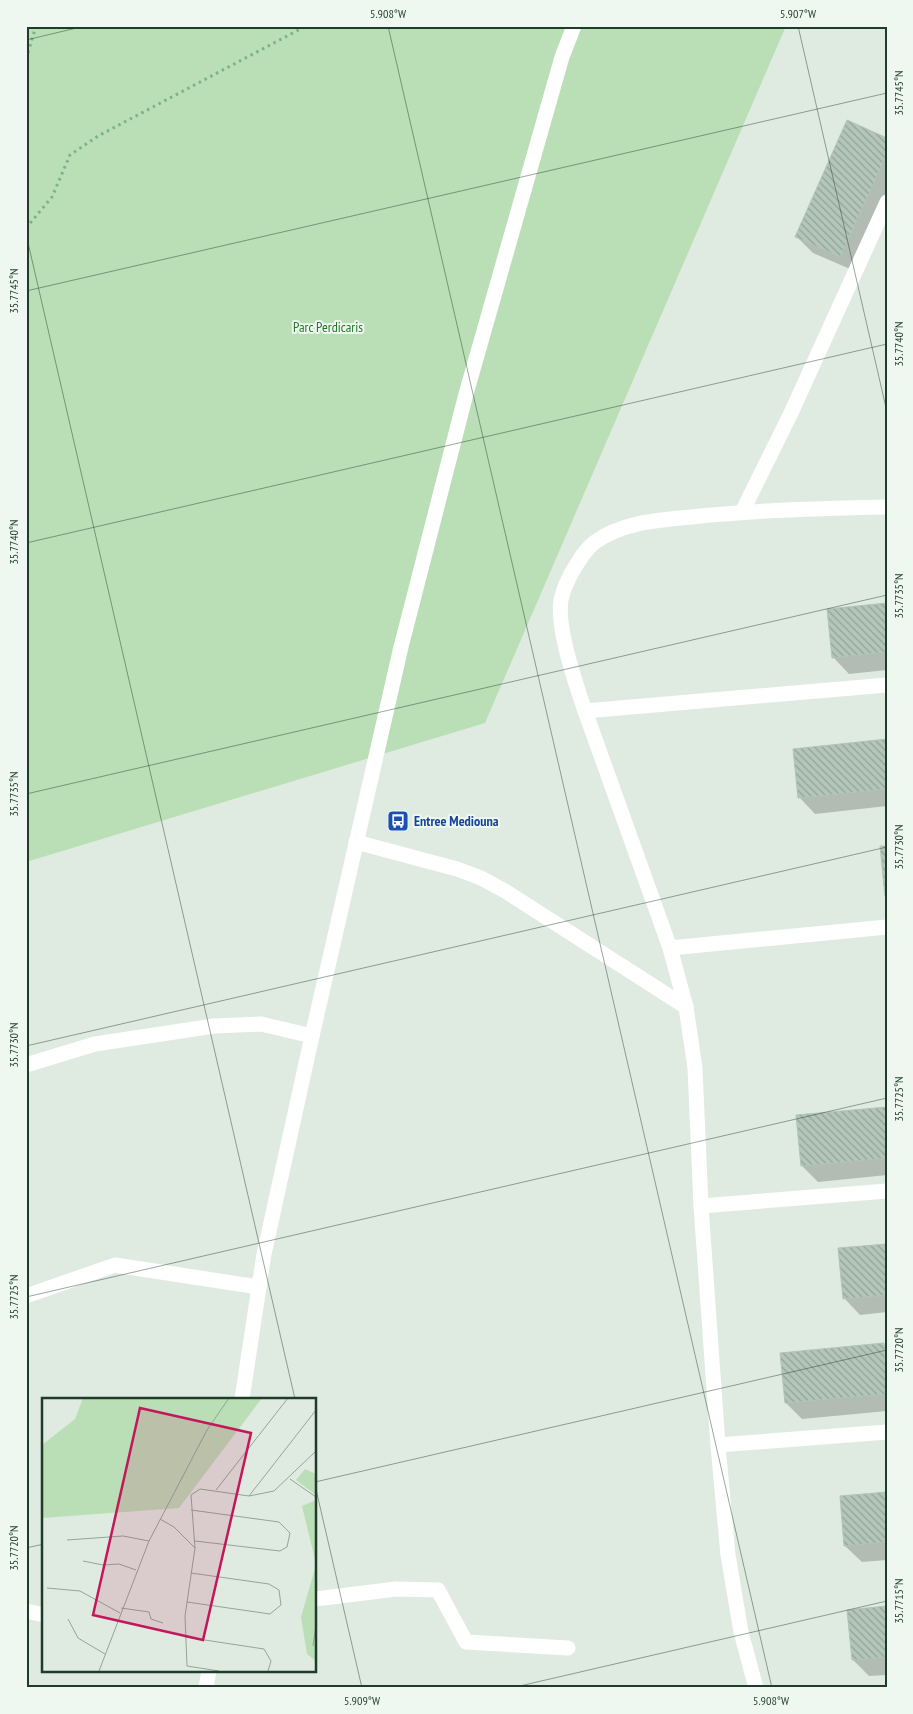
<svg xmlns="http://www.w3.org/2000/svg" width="913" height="1714" font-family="'PT Sans Narrow',sans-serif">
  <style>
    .park { fill: #badeb6 }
    .shadow { fill: #0003 }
    .building { fill: url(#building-back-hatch); stroke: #b1c5b5 }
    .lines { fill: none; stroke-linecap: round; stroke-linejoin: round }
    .path { stroke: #7db18e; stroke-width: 3; stroke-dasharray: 2.5 4; stroke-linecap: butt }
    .minor { stroke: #fff; stroke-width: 15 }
    .ticks { fill: none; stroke: #1f3c2a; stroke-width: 1; stroke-opacity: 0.45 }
    .labels { text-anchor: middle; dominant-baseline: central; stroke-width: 4; stroke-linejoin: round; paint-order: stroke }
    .park-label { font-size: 14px; fill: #267528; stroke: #eff8f0 }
    .transit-label { font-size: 14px; font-weight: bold; fill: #164399; stroke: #eff8f0; text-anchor: start }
    .inset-road { fill: none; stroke: #92a598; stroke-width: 1 }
    .view { fill: #c2185b; fill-opacity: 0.15; stroke: #c2185b; stroke-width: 2.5 }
    .inset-edge { fill: none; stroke: #1f3c2a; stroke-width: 2.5 }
    .neatline { fill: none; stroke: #1f3c2a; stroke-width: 2 }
    .ticks-label { font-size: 12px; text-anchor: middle; fill: #1f3c2a }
  </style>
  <defs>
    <pattern id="building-back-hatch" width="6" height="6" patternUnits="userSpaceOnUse" patternTransform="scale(1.25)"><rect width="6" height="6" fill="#b4c6b9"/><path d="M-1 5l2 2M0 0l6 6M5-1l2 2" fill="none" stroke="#92a297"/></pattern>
  </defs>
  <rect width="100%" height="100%" fill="#dfebe1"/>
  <!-- park -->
  <polygon class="park" points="26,26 786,26 485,723 26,862"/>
  <!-- shadow -->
  <g class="shadow">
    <polygon points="887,140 887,205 857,272 813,253 797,237"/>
    <polygon points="887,604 887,670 849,674 833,657"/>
    <polygon points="887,740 887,806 815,814 799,797"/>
    <polygon points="887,1108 887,1175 818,1182 802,1166"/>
    <polygon points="887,1245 887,1312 860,1315 844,1298"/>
    <polygon points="883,1344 887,1348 887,1411 802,1419 786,1403"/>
    <polygon points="887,1493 887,1560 862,1562 845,1546"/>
    <polygon points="887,1607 887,1675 869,1676 853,1660"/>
  </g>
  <!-- building -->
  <g class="building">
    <polygon points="847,120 887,138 887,153 840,257 795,237"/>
    <polygon points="887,603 887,652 832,658 827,609"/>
    <polygon points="887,739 887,789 798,798 793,749"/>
    <polygon points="880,846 887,846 887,895 885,896"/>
    <polygon points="887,1107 887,1158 801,1166 796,1115"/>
    <polygon points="887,1244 887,1295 843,1299 838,1248"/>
    <polygon points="884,1343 887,1394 785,1403 780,1353"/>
    <polygon points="887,1492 887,1542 844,1546 840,1496"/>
    <polygon points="887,1606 887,1657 852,1660 847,1610"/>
  </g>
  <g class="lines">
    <!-- path -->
    <g class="path">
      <polyline points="26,59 36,26"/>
      <polyline points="26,228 52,197 70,155 98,136 306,26"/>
    </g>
    <!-- minor -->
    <g class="minor">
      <polyline points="742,512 791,413 887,202"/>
      <polyline points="585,711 887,685"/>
      <polyline points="356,842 457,869 481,878 505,891 686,1007"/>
      <polyline points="670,948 887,927"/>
      <polyline points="26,1065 95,1044 214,1026 261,1024 312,1036"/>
      <polyline points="701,1206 887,1191"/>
      <polyline points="26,1296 115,1265 259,1287"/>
      <polyline points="242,1399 264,1254 312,1036 401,647 466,394 562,57 574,26"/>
      <polyline points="718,1445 887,1432"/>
      <polyline points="315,1599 396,1589 438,1590 466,1642 568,1648"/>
      <polyline points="26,1611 44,1615"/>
      <polyline points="206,1688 209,1670"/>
      <path d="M756,1688L741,1632L728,1555L718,1445L701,1206L695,1068L686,1007L670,948L585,711C576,685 554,621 562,596C566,580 582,552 595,542C625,520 666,520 701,516C763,510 825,508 887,507"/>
    </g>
  </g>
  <!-- ticks -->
  <path class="ticks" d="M388,26L772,1688M798,26L887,412M26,40L85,26M26,234L295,1399M26,291L887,93M26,543L887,344M26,794L887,595M26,1046L887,847M26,1297L887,1098M315,1482L887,1350M315,1485L362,1688M26,1548L44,1544M511,1688L887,1601"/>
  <!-- icons -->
  <defs>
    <g id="bus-square" transform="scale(1.125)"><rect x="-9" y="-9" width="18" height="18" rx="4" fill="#1a4fb4" stroke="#eff8f0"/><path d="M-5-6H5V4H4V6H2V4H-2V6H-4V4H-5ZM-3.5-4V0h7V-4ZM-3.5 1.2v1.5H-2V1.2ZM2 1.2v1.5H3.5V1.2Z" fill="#fff"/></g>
  </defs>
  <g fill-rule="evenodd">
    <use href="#bus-square" x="398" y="821"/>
  </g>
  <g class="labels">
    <!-- park labels -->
    <g class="park-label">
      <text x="328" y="327">Parc Perdicaris</text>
    </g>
    <!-- transit labels -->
    <g class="transit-label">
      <text x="414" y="821">Entree Mediouna</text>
    </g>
  </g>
  <!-- overview -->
  <g transform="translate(42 1398)">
    <rect width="274" height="274" fill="#dfebe1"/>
    <path d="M41,0H220L137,110L0,120V47L33,21ZM263,71L274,76V97L254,82ZM274,102V166L260,108ZM274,167V263L265,256L259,219Z" fill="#badeb6"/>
    <path class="inset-road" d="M248,81L274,99M174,92L246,0M207,98L274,12M149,112L237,124L248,135L245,149L238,153L153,143M118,121L132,129L153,150M25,142L81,138L107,143M41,163L61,167L77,166L94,172M5,190L38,193L78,215M145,204L228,216L239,207L237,192L227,186L149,175M79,210L107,214L109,221L121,225M26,221L36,240L63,256M143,239L222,251L229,263L226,273M271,248L274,227M57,273L107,143L165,32L187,0M177,273L145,268L143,218L153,150L149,97L158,91L207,98L232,93L274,53"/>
    <path class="view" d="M98,10L209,35L161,242L51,217Z"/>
    <rect width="274" height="274" class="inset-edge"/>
  </g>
  <!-- border -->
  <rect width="913" height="1714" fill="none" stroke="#eff8f0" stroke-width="55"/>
  <rect x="28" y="28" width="858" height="1658" class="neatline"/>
  <g class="ticks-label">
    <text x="388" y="18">5.908°W</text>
    <text x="798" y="18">5.907°W</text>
    <text transform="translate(899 93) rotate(-90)" y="4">35.7745°N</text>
    <text transform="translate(14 291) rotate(-90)" y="4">35.7745°N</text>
    <text transform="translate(899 344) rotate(-90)" y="4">35.7740°N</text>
    <text transform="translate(14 542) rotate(-90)" y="4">35.7740°N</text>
    <text transform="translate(899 596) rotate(-90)" y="4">35.7735°N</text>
    <text transform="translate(14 794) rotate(-90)" y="4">35.7735°N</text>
    <text transform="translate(899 847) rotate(-90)" y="4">35.7730°N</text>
    <text transform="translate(14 1045) rotate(-90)" y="4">35.7730°N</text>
    <text transform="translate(899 1099) rotate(-90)" y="4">35.7725°N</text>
    <text transform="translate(14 1297) rotate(-90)" y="4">35.7725°N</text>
    <text transform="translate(899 1350) rotate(-90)" y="4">35.7720°N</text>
    <text transform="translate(14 1548) rotate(-90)" y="4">35.7720°N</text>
    <text transform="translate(899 1601) rotate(-90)" y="4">35.7715°N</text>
    <text x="362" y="1705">5.909°W</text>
    <text x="771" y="1705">5.908°W</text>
  </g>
</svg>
